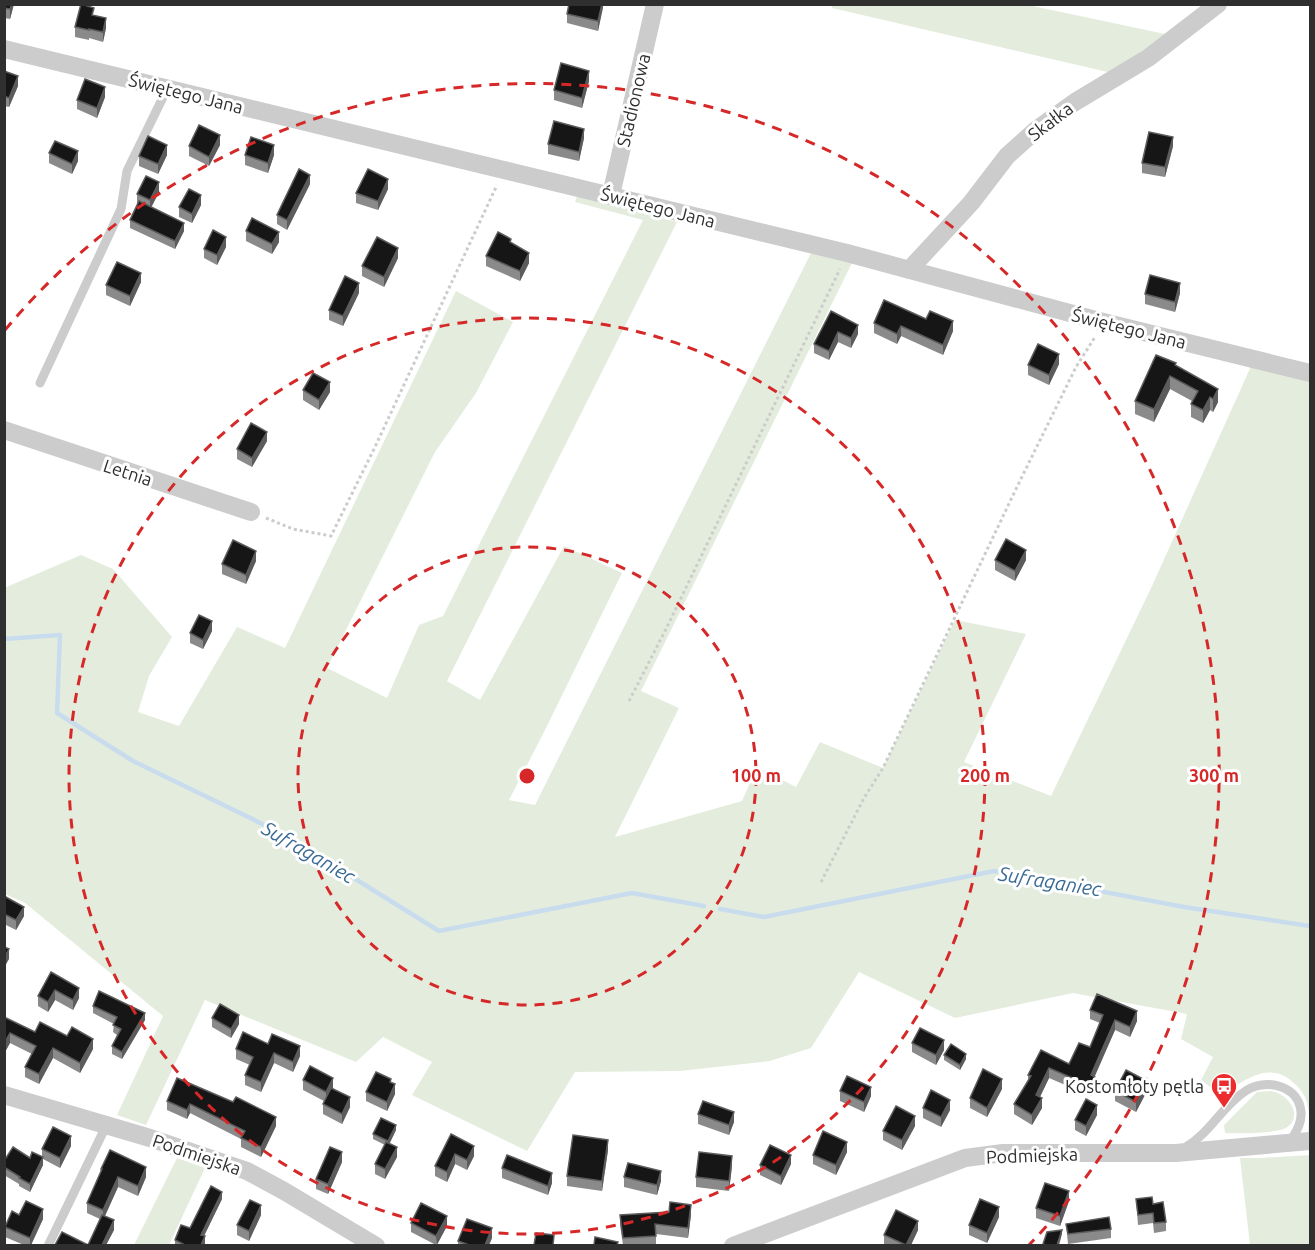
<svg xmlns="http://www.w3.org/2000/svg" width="1315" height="1250" font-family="Ubuntu,sans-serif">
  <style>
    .green { fill: #e4eddd }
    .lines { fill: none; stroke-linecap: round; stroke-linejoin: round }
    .stream { stroke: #c8dced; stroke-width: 4.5 }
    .path { stroke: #ccc; stroke-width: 3; stroke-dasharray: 3 3; stroke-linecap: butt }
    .lane { stroke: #ccc; stroke-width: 9 }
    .street { stroke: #ccc; stroke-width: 18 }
    .wall { fill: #8a8a8a }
    .shaded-wall { fill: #5c5c5c }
    .building { fill: #161616; stroke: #5c5c5c; stroke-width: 1.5 }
    .ring { fill: none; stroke: #d62828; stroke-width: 3; stroke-dasharray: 10 8 }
    .labels { text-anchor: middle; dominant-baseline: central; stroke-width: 6; stroke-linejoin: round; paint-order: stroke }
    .street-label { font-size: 18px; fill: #2f2f2f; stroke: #fff }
    .poi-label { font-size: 18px; fill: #2f2f2f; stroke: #fff; text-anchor: end }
    .water-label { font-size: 20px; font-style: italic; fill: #3a6b95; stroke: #fff }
    .centre { fill: #d62828; stroke: #fff; stroke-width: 3 }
    .ring-label { font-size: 18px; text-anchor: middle; font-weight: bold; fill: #d62828; stroke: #fff; stroke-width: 6; stroke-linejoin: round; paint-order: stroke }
  </style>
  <rect width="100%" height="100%" fill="#fff"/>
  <!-- green -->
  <g class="green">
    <polygon points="832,4 1028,5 1165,34 1112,73 832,8"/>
    <path d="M577,196L677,222L447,681L480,700L564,546L622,573L545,730L509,800L535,805L811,253L852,263L641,691L679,708L615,837L742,801L757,767L796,787L820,742L883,768L955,620L1026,634L964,762L1051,796L1152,586L1252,364L1310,365V1135L1308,1136C1308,1127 1310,1116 1308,1108C1307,1098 1302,1091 1295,1084C1271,1059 1243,1080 1222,1096L1201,1080L1213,1057L1181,1039L1187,1014L1073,993L955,1018L859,972L811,1048L770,1061L680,1071L575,1072L527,1151L412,1095L432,1062L383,1037L356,1062L205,1000L146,1125L117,1115L163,1016L25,903L5,894L4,588L81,555L113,569L172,637L149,676L138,712L179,726L237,627L285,648L456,291L513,322L476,393L435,452L327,668L387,698L419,625L443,616L643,220L575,202Z"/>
    <path d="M1271,1091C1289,1094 1304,1116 1286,1128C1278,1133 1236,1134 1225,1133L1224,1125L1257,1092Z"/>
    <polygon points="1310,1155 1310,1245 1250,1245 1240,1158 1261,1158"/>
    <polygon points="177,1158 205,1168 169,1245 134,1245"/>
  </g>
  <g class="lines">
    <!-- stream -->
    <g class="stream">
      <polyline points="4,639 60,635 57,713 133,761 283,834 439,931 632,893 704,906"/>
      <polyline points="720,909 764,917 994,871 1184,907 1310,926"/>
    </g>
    <!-- path -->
    <g class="path">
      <polyline points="266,518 293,529 331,536 375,447 497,185"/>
      <polyline points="629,701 666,629 840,269"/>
      <polyline points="821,882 864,798 883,768 1016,489 1076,367 1095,337"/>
    </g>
    <!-- lane -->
    <g class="lane">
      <polyline points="40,383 121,209 127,171 167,89"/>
      <path d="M1186,1147C1210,1133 1223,1105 1247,1090C1267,1078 1299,1086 1301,1112C1302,1124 1295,1133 1290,1142"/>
      <polyline points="48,1246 107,1124"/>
    </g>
    <!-- street -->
    <g class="street">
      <polyline points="4,49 847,253 1103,322 1310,373"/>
      <polyline points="611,195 655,4"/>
      <polyline points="909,270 971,203 1007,156 1036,130 1075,102 1148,58 1218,4"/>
      <polyline points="4,430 251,512"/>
      <polyline points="4,1095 150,1138 247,1171 284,1191 376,1246"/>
      <polyline points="733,1246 965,1158 1003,1153 1176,1153 1310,1141"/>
    </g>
  </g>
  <!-- wall -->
  <g class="wall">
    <polygon points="4,4 14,4 10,19 4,18"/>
    <polygon points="603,4 598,31 567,23 567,14"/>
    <polygon points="94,15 106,28 103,42 89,38 89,40 75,37 75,27"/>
    <polygon points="4,71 18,86 9,107 4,106"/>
    <polygon points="589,81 582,108 554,100 554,90"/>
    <polygon points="105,97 97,118 77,109 77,100"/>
    <polygon points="584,138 579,161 548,154 548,144"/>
    <polygon points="220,145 209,166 189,156 189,146"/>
    <polygon points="1173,146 1165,177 1142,173 1142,163"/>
    <polygon points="49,153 78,161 72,174 49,163"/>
    <polygon points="167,155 158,174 139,166 139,156"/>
    <polygon points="245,155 274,155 268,173 245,165"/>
    <polygon points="310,184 287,230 277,224 277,215"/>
    <polygon points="388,189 378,210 356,203 356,193"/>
    <polygon points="159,192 151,207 184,231 175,249 130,228 130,220 138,204 137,204 137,194"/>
    <polygon points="201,205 192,223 179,217 179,207"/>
    <polygon points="246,231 279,242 272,254 246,241"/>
    <polygon points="511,243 529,263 520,281 486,266 486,256"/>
    <polygon points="226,247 217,265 204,258 204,249"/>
    <polygon points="398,258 384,287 362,276 362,266"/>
    <polygon points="141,282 130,306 106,295 106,285"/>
    <polygon points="359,293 343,326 329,320 329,310"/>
    <polygon points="1180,293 1175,312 1145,304 1145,294"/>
    <polygon points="831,311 858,334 851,348 838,342 829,360 814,353 814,344"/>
    <polygon points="874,323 953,331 943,355 901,336 897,344 874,333"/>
    <polygon points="1059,364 1049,385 1028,375 1028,365"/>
    <polygon points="1176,366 1218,402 1213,412 1210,410 1203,423 1191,417 1191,404 1192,401 1170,389 1154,422 1135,414 1135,401"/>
    <polygon points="303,390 330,392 319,410 303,400"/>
    <polygon points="267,441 252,467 237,459 237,449"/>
    <polygon points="995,560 1026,560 1015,581 995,570"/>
    <polygon points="256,561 246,584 222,574 222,564"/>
    <polygon points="212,631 203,649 190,643 190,633"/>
    <polygon points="4,896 24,916 16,930 4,924"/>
    <polygon points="51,972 79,998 73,1010 55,1000 48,1012 38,1006 38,996"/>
    <polygon points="93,1006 145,1020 122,1059 112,1054 112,1046 117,1035 113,1032 114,1024 93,1013"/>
    <polygon points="1090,1010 1137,1021 1130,1037 1115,1030 1094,1077 1095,1087 1091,1096 1049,1078 1040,1097 1042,1108 1032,1125 1014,1114 1014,1104 1028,1080 1028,1075 1041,1050 1069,1064 1090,1047 1100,1023 1090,1019"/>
    <polygon points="4,1017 35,1032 93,1049 80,1073 53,1058 39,1084 25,1077 25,1067 32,1054 10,1043 5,1052 4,1051"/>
    <polygon points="212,1018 239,1024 231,1038 212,1027"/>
    <polygon points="912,1043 944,1050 936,1065 912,1052"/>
    <polygon points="236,1049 300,1056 293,1072 274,1063 261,1092 245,1085 245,1075 250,1065 236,1059"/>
    <polygon points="944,1055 966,1059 960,1070 944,1060"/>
    <polygon points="303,1080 333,1088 350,1107 342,1124 323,1114 323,1104 324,1101 303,1090"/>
    <polygon points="391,1083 395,1094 387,1111 366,1101 366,1092"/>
    <polygon points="1002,1089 987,1117 970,1108 970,1098"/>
    <polygon points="840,1091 871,1096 864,1112 840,1101"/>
    <polygon points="1115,1091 1147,1091 1136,1112 1115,1101"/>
    <polygon points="167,1101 233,1102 276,1126 261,1157 241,1147 241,1139 190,1113 187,1119 167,1110"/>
    <polygon points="923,1108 950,1110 941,1127 923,1118"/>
    <polygon points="698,1114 734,1122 729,1135 698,1124"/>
    <polygon points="1097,1115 1086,1136 1075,1130 1075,1120"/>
    <polygon points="915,1126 902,1150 883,1140 883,1131"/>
    <polygon points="396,1130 390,1143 397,1157 385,1179 375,1174 375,1164 385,1145 373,1139 373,1134"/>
    <polygon points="451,1134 474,1156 467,1170 455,1164 447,1182 435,1176 435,1166"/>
    <polygon points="71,1146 60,1168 43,1159 43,1165 30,1192 19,1186 19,1184 4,1175 4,1161 30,1158 42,1157 42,1149"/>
    <polygon points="608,1150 602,1191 567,1186 567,1176"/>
    <polygon points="847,1152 836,1175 813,1164 813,1155"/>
    <polygon points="342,1162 328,1194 316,1189 316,1179"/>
    <polygon points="791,1164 781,1185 760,1175 760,1165"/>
    <polygon points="732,1166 729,1191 696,1187 696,1177"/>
    <polygon points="502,1168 552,1183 548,1195 502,1178"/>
    <polygon points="101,1169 146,1177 138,1196 118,1187 105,1216 114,1230 106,1245 55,1245 88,1245 100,1219 87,1213 87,1203 101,1173"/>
    <polygon points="624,1177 661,1181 657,1195 624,1187"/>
    <polygon points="222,1199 204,1236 204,1245 175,1245 175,1240 190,1228"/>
    <polygon points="1136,1199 1166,1222 1166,1231 1154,1233 1153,1223 1138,1225"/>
    <polygon points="1069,1201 1060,1226 1036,1218 1036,1208"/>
    <polygon points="19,1215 43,1219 31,1245 24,1245 5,1237 5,1227"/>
    <polygon points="261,1215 249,1241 237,1235 237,1225"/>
    <polygon points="620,1215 691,1215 688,1238 656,1234 656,1245 623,1245 620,1225"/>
    <polygon points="999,1217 987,1243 969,1235 969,1225"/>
    <polygon points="411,1223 447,1226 436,1245 411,1232"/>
    <polygon points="1066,1224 1111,1229 1111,1238 1068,1244"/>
    <polygon points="918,1230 911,1245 884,1245 884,1235"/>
    <polygon points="492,1238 489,1245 458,1245 458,1241"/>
  </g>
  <!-- shaded-wall -->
  <g class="shaded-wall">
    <polygon points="12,4 14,4 10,19 10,9"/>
    <polygon points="602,4 603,4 603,8 598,31 598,21"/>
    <polygon points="106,18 106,28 103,42 103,32"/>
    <polygon points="589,71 589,81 582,108 582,98"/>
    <polygon points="18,76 18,86 9,107 9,98"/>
    <polygon points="105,87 105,97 97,118 97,108"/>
    <polygon points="584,129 584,138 579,161 579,152"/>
    <polygon points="220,135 220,145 209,166 209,157"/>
    <polygon points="1173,137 1173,146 1165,177 1165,167"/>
    <polygon points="167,145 167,155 158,174 158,164"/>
    <polygon points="274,145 274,155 268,173 268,163"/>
    <polygon points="78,151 78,161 72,174 72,164"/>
    <polygon points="310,175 310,184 287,230 287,220"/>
    <polygon points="388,179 388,189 378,210 378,201"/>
    <polygon points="159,182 159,192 150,210 150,200"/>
    <polygon points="201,195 201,205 192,223 192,214"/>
    <polygon points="184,223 184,231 175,249 175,241"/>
    <polygon points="279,232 279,242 272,254 272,244"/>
    <polygon points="226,237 226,247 217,265 217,255"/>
    <polygon points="398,248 398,258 384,287 384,277"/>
    <polygon points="529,253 529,263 520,281 520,271"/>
    <polygon points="141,273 141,282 130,306 130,296"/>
    <polygon points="359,283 359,293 343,326 343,316"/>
    <polygon points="1180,283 1180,293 1175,312 1175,302"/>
    <polygon points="953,321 953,331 943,355 943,345"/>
    <polygon points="858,325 858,334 851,348 851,338"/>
    <polygon points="901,326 901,336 897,344 897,334"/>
    <polygon points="838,332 838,342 829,360 829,351"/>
    <polygon points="1059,354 1059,364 1049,385 1049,375"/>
    <polygon points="1170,376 1170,389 1154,422 1154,409"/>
    <polygon points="330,382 330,392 319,410 319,400"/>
    <polygon points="1218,389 1218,402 1213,412 1213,399"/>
    <polygon points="1210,397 1210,410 1203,423 1203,410"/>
    <polygon points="267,432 267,441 252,467 252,458"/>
    <polygon points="6,467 6,477 4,480 4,470"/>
    <polygon points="1026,550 1026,560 1015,581 1015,571"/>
    <polygon points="256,551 256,561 246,584 246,575"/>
    <polygon points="212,621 212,631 203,649 203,640"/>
    <polygon points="24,907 24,916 16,930 16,920"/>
    <polygon points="9,949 9,959 4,968 4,958"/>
    <polygon points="79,988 79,998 73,1010 73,1000"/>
    <polygon points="55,990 55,1000 48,1012 48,1002"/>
    <polygon points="1137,1011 1137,1021 1130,1037 1130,1027"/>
    <polygon points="145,1013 145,1020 122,1059 122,1052"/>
    <polygon points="239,1015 239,1024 231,1038 231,1029"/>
    <polygon points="1115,1020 1115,1030 1091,1085 1091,1075"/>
    <polygon points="10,1033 10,1043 5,1052 5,1042"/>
    <polygon points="93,1039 93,1049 80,1073 80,1063"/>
    <polygon points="944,1040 944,1050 936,1065 936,1055"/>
    <polygon points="300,1046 300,1056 293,1072 293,1062"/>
    <polygon points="53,1048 53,1058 39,1084 39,1074"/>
    <polygon points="274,1053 274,1063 261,1092 261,1082"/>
    <polygon points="966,1054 966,1059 960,1070 960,1065"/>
    <polygon points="1049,1068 1049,1078 1036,1105 1036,1095"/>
    <polygon points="1095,1077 1095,1087 1091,1096 1091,1086"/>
    <polygon points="333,1078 333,1088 326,1102 326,1092"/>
    <polygon points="1002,1079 1002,1089 987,1117 987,1108"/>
    <polygon points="1147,1081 1147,1091 1136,1112 1136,1102"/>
    <polygon points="395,1084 395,1094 387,1111 387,1102"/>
    <polygon points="871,1087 871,1096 864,1112 864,1102"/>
    <polygon points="350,1097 350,1107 342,1124 342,1114"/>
    <polygon points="1042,1098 1042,1108 1032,1125 1032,1115"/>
    <polygon points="950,1100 950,1110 941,1127 941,1117"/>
    <polygon points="190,1104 190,1113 187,1119 187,1110"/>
    <polygon points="1097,1105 1097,1115 1086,1136 1086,1126"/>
    <polygon points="734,1112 734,1122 729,1135 729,1125"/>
    <polygon points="915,1116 915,1126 902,1150 902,1140"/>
    <polygon points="276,1117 276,1126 261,1157 261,1147"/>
    <polygon points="396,1125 396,1130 388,1146 388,1141"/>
    <polygon points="71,1136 71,1146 60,1168 60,1158"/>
    <polygon points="608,1140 608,1150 602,1191 602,1181"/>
    <polygon points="847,1142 847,1152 836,1175 836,1165"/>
    <polygon points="474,1146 474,1156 467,1170 467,1160"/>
    <polygon points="397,1147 397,1157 385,1179 385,1169"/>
    <polygon points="342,1152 342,1162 328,1194 328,1184"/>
    <polygon points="455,1154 455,1164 447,1182 447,1172"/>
    <polygon points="791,1155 791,1164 781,1185 781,1176"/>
    <polygon points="732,1156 732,1166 729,1191 729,1181"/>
    <polygon points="43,1157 43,1165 30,1192 30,1184"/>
    <polygon points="146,1167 146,1177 138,1196 138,1186"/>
    <polygon points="661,1171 661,1181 657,1195 657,1185"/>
    <polygon points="552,1173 552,1183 548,1195 548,1186"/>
    <polygon points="118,1177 118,1187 103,1220 103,1210"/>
    <polygon points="1069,1191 1069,1201 1060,1226 1060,1216"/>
    <polygon points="222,1192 222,1199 201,1242 201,1235"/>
    <polygon points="261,1205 261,1215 249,1241 249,1231"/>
    <polygon points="691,1205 691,1215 688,1238 688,1228"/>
    <polygon points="999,1207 999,1217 987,1243 987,1233"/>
    <polygon points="43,1209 43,1219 31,1245 30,1245 30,1238"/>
    <polygon points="447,1216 447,1226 437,1245 436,1236"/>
    <polygon points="114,1220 114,1230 106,1245 102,1245"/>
    <polygon points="918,1221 918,1230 911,1245 906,1245"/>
    <polygon points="492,1228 492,1238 489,1245 485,1245"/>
    <polygon points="1062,1230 1062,1234 1059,1245 1057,1245"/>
    <polygon points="205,1236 205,1244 204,1245 201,1245"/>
  </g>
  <!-- building -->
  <g class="building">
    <polygon points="4,4 12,4 10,9 4,8"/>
    <polygon points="81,4 94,8 92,15 106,18 103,32 89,29 89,30 75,27"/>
    <polygon points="569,4 602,4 598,21 567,14"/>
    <polygon points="561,63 589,71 582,98 554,90"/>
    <polygon points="4,71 18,76 9,98 4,96"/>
    <polygon points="85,79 105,87 97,108 77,100"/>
    <polygon points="554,121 584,129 579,152 548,144"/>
    <polygon points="199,125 220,135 209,157 189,146"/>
    <polygon points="1149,132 1173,137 1165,167 1142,163"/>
    <polygon points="148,136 167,145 158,164 139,156"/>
    <polygon points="251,137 274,145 268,163 245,155"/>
    <polygon points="55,141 78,151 72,164 49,153"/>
    <polygon points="299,169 310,175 287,220 277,215"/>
    <polygon points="368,169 388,179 378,201 356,193"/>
    <polygon points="146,176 159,182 150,200 137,194"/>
    <polygon points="189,189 201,195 192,214 179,207"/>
    <polygon points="139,201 184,223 175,241 130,220"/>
    <polygon points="252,218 279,232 272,244 246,231"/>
    <polygon points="213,230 226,237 217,255 204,249"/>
    <polygon points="498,232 511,239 510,242 529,253 520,271 486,256"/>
    <polygon points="377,237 398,248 384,277 362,266"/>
    <polygon points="117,262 141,273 130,296 106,285"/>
    <polygon points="1150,275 1180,283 1175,302 1145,294"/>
    <polygon points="345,276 359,283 343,316 329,310"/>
    <polygon points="884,300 926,319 930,311 953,321 943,345 901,326 897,334 874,323"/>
    <polygon points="831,311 858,325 851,338 838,332 829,351 814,344"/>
    <polygon points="1038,344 1059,354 1049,375 1028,365"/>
    <polygon points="1156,355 1176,363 1175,365 1218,389 1213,399 1210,397 1203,410 1191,404 1198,391 1170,376 1154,409 1135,401"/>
    <polygon points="313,373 330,382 319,400 303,390"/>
    <polygon points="251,423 267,432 252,458 237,449"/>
    <polygon points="1006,539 1026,550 1015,571 995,560"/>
    <polygon points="233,540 256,551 246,575 222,564"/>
    <polygon points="199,615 212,621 203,640 190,633"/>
    <polygon points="4,896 24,907 16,920 4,914"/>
    <polygon points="4,947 9,949 4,958"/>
    <polygon points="51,972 79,988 73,1000 55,990 48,1002 38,996"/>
    <polygon points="99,991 145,1013 122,1052 112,1046 121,1029 113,1025 117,1017 93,1006"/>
    <polygon points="1097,994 1137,1011 1130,1027 1115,1020 1091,1075 1095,1077 1091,1086 1049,1068 1036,1095 1042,1098 1032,1115 1014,1104 1031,1076 1028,1075 1041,1050 1069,1064 1079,1043 1090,1047 1103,1015 1090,1010"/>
    <polygon points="220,1004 239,1015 231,1029 212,1018"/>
    <polygon points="4,1017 35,1032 40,1022 67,1036 72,1027 93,1039 80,1063 53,1048 39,1074 25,1067 36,1046 10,1033 5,1042 4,1041"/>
    <polygon points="920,1028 944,1040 936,1055 912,1043"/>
    <polygon points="243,1032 268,1044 272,1034 300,1046 293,1062 274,1053 261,1082 245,1075 253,1057 236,1049"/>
    <polygon points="951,1044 966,1054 960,1065 944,1055"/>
    <polygon points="310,1066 333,1078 326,1092 303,1080"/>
    <polygon points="983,1069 1002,1079 987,1108 970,1098"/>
    <polygon points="1126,1070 1147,1081 1136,1102 1115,1091"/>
    <polygon points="376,1072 391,1079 390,1082 395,1084 387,1102 366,1092"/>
    <polygon points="847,1076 871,1087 864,1102 840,1091"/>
    <polygon points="177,1078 233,1102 236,1097 276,1117 261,1147 241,1138 245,1131 190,1104 187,1110 167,1101"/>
    <polygon points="331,1088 350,1097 342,1114 323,1104"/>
    <polygon points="931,1090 950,1100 941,1117 923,1108"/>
    <polygon points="1086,1099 1097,1105 1086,1126 1075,1120"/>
    <polygon points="703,1101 734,1112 729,1125 698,1114"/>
    <polygon points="896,1106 915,1116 902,1140 883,1131"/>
    <polygon points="381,1118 396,1125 388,1141 373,1134"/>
    <polygon points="53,1127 71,1136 60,1158 42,1149"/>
    <polygon points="823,1131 847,1142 836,1165 813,1155"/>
    <polygon points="451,1134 474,1146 467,1160 455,1154 447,1172 435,1166"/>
    <polygon points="573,1135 608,1140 602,1181 567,1176"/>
    <polygon points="386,1142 397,1147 385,1169 375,1164"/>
    <polygon points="770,1145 791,1155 781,1176 760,1165"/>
    <polygon points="13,1147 30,1158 32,1152 43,1157 30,1184 19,1178 20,1177 4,1167 4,1161"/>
    <polygon points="330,1147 342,1152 328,1184 316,1179"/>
    <polygon points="110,1150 146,1167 138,1186 118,1177 103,1210 87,1203 102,1169 101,1169"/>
    <polygon points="699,1152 732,1156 729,1181 696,1177"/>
    <polygon points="507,1155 552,1173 548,1186 502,1168"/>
    <polygon points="628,1163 661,1171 657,1185 624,1177"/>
    <polygon points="1045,1183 1069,1191 1060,1216 1036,1208"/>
    <polygon points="211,1186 222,1192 201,1235 205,1236 201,1245 185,1245 175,1240 181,1225 190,1228"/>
    <polygon points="1152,1197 1153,1204 1163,1202 1166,1222 1154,1223 1153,1213 1138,1215 1136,1199"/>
    <polygon points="980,1199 999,1207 987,1233 969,1225"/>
    <polygon points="250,1200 261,1205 249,1231 237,1225"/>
    <polygon points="26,1201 43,1209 30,1238 5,1227 12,1211 19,1215"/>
    <polygon points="670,1202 691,1205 688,1228 655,1224 656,1236 623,1238 620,1215 669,1212"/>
    <polygon points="421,1203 447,1216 436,1236 411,1223"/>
    <polygon points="896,1210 918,1221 906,1245 884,1235"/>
    <polygon points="102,1215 114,1220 102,1245 55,1245 62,1232 88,1245"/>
    <polygon points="1109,1217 1111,1229 1068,1234 1066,1224"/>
    <polygon points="467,1219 492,1228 485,1245 469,1245 458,1241"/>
    <polygon points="1062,1230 1057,1245 1046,1245 1043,1244 1047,1232"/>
    <polygon points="536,1233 554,1235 553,1245 534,1245"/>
    <polygon points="595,1237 618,1242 617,1245 594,1245"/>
  </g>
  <!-- distance rings -->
  <g class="ring">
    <circle cx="527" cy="776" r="229"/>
    <circle cx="527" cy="776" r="458"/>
    <path d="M5 330A687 687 0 1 1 1029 1245"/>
  </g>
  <!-- icons -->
  <defs>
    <g id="bus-pin" transform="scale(1.35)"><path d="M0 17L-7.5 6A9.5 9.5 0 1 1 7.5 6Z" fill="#ec2c2d" stroke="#fff"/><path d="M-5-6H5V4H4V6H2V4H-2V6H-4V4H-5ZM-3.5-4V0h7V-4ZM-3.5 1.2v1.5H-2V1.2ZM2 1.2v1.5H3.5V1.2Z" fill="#fff"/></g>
  </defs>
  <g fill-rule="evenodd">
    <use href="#bus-pin" x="1224" y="1086"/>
  </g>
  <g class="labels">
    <!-- street labels -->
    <g class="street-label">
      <text transform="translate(186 93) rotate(14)">Świętego Jana</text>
      <text transform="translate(633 100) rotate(-77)">Stadionowa</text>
      <text transform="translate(1050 121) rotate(-37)">Skałka</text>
      <text transform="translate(658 207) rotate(14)">Świętego Jana</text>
      <text transform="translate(1129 328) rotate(14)">Świętego Jana</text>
      <text transform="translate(128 472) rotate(18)">Letnia</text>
      <text transform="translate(197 1154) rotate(19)">Podmiejska</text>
      <text transform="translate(1032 1155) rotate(-2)">Podmiejska</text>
    </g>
    <!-- poi labels -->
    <g class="poi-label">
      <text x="1204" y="1086">Kostomłoty pętla</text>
    </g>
    <!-- water labels -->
    <g class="water-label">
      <text transform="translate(309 852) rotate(30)">Sufraganiec</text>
      <text transform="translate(1050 881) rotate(9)">Sufraganiec</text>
    </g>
  </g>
  <circle cx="527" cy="776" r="9" class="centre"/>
  <g class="ring-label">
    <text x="756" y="782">100 m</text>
    <text x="985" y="782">200 m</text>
    <text x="1214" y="782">300 m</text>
  </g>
  <!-- border -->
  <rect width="1315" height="1250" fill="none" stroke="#2f2f2f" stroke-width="12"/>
</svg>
